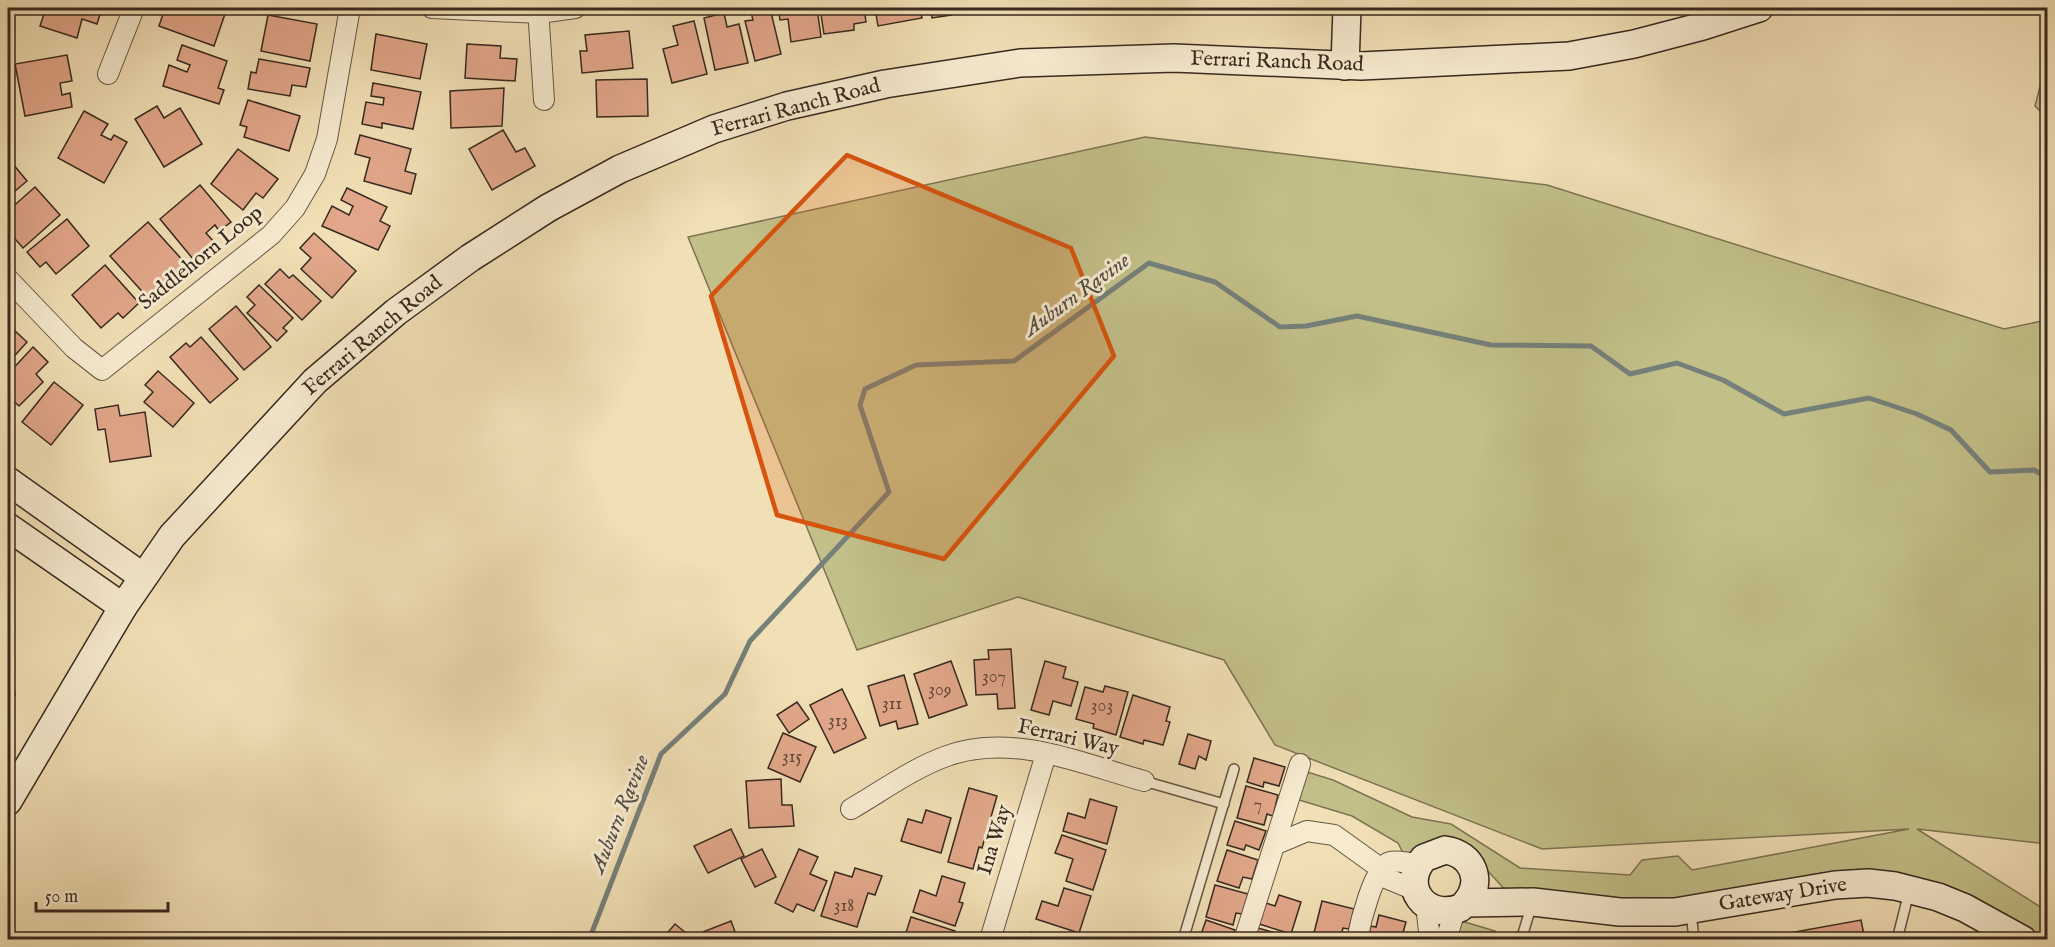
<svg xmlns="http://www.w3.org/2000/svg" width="2055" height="947" font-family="'IM FELL English',serif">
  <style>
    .green { fill: #c2bf88; stroke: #7d7454; stroke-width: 1.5 }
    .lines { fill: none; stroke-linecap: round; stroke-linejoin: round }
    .stream { stroke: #75807a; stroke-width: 5 }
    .building { fill: #e2a78a; stroke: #38291f; stroke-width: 1.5 }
    .lane-casing { stroke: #665644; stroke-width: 12 }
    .street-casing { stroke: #665644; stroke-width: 22 }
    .secondary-casing { stroke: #38291f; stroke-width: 30 }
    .lane { stroke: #f6eacf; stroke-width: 9 }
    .street { stroke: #f6eacf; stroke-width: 20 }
    .secondary { stroke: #f6eacf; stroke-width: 27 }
    .marked { fill: #d6540e; fill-opacity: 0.2; stroke: #d6540e; stroke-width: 4.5; stroke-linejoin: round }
    .labels { text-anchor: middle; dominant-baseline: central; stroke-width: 6; stroke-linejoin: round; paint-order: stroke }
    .number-label { font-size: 18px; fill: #62483a }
    .street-label { font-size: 21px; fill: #38291f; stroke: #f6eacf }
    .water-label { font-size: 22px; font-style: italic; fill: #524d45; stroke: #f6eacf }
  </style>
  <rect width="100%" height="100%" fill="#f1dfb5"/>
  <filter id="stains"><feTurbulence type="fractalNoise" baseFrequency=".00333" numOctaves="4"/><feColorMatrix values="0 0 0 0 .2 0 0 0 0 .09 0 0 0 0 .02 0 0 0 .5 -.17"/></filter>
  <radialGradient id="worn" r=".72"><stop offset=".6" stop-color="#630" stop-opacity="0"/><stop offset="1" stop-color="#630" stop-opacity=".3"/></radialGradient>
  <!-- green -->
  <g class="green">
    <polygon points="2047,59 2047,118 2035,106"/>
    <polygon points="1145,137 1547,185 2004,329 2047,320 2047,844 1917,829 2047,911 2047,939 2034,939 1940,891 1689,906 1509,894 1474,856 1407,861 1398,843 1352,816 1299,800 1307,772 1333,780 1412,817 1451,824 1520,868 1630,875 1642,860 1678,856 1692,870 1909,829 1542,849 1275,745 1224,660 1018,597 857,650 688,237"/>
    <polygon points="1445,916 1495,931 1493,939 1441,940"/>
  </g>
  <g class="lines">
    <!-- stream -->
    <polyline class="stream" points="589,940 661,754 725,694 750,641 889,492 860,405 865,389 916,365 1014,361 1149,263 1215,282 1280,327 1306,326 1357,316 1491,345 1591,346 1630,374 1677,363 1723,380 1784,414 1869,398 1917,414 1951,430 1990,472 2034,470 2048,478"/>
  </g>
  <!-- building -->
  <g class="building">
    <polygon points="46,8 102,8 97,24 82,19 77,38 40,26"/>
    <polygon points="165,8 227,8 214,46 159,26"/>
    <polygon points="750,8 770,8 781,54 755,61 745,21 753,20"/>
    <polygon points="778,8 817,8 821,37 791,42 788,19 780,20"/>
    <polygon points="820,8 864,8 866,22 854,24 854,30 824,34"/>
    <polygon points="875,8 920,8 922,18 878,26"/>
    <polygon points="931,8 961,8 961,9 951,10 951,15 932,18"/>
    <polygon points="968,8 994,8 994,10 968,11"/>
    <polygon points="724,13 727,27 739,24 748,63 715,70 704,18"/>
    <polygon points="268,15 317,24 310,61 261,51"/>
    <polygon points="694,21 707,74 672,83 663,49 678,45 673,26"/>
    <polygon points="629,31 633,68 582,73 580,51 587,51 585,35"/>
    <polygon points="376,34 427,44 420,79 371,70"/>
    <polygon points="467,44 501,46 500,58 517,59 515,81 465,78"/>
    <polygon points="182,45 227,61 218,88 224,90 219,104 163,86 169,65 187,72 190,65 177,60"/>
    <polygon points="67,55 72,81 60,83 62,95 70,93 72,107 25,116 15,64"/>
    <polygon points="259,59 310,68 306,87 292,85 290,96 248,89 251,72 256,73"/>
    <polygon points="647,79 648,116 597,117 596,80"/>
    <polygon points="373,83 421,92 413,129 382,123 382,128 362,124 366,102 383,105 384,98 371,96"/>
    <polygon points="504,88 502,126 451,128 450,91"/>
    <polygon points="248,100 300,116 289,151 244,137 247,127 240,125"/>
    <polygon points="157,106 164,118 180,108 202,144 164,167 135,119"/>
    <polygon points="84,111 108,124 101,135 111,140 114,135 127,142 104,183 58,158"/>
    <polygon points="503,130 516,152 525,148 535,166 492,190 469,149"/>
    <polygon points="360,135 411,149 405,171 416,174 411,194 364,181 370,158 355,154"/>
    <polygon points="238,149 278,179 263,198 256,193 243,210 211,184"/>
    <polygon points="8,158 27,181 8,197"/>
    <polygon points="200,185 231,222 219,231 215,225 206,233 214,242 193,259 160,219"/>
    <polygon points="35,187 60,215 23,248 8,231 8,211"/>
    <polygon points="347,188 387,207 380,221 390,226 378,250 322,226 332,206 349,215 353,206 341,200"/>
    <polygon points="67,219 89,246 56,274 46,262 40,267 27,252"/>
    <polygon points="148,222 186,264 148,298 110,256"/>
    <polygon points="314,233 356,271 332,298 301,269 311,258 300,248"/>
    <polygon points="105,265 139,303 123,318 118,313 101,328 72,295"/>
    <polygon points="280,269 289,278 293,275 321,301 302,320 265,284"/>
    <polygon points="259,285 293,318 283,328 287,331 277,341 247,313 255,305 247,297"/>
    <polygon points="236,306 271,347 244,370 209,329"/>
    <polygon points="14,330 27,342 8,363 8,338"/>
    <polygon points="201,337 238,379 210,403 170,357 186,343 190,347"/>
    <polygon points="33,347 48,362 36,374 43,382 19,406 8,396 8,374"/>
    <polygon points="158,371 194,403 173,427 144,402 153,392 145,385"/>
    <polygon points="54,382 83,405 51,445 22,422"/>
    <polygon points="118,405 120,416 145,412 151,456 110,462 105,429 98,430 95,409"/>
    <polygon points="1011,649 1015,708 998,709 997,694 976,695 974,660 989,659 988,650"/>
    <polygon points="11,660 15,695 8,696 8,661"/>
    <polygon points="951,661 967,705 929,718 914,674"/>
    <polygon points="1045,661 1066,667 1063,678 1078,682 1071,706 1053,701 1049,715 1031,710"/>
    <polygon points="904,675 918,724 898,729 896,721 880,726 868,686"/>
    <polygon points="1105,686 1128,692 1116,735 1093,728 1094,724 1076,719 1085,687 1103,692"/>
    <polygon points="842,689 866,738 834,753 810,705"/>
    <polygon points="1133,695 1170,707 1166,721 1170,722 1163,745 1144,740 1143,744 1120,737"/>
    <polygon points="797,702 809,719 789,733 777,715"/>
    <polygon points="783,733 816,747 800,782 768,768"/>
    <polygon points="1188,734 1211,741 1206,760 1199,756 1195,769 1179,764"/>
    <polygon points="1254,758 1285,767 1279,786 1264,782 1263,787 1247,782"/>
    <polygon points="781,779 782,805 792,805 794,826 749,828 746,781"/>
    <polygon points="1246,786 1278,795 1273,816 1267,814 1264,825 1237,818"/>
    <polygon points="969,788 997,796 982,848 979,847 973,869 948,862"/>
    <polygon points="1090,799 1117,807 1107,844 1063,831 1068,813 1085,818"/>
    <polygon points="926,810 951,818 941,853 901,841 908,819 922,823"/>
    <polygon points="1235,821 1266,831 1259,850 1246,845 1244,850 1227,845"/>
    <polygon points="731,829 744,856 708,873 694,846"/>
    <polygon points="1062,835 1106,850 1093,890 1066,881 1073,859 1055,853"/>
    <polygon points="762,849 776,877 755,887 741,859"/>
    <polygon points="799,849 818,857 810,874 827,881 814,911 797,904 793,912 775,903"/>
    <polygon points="1227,850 1258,860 1252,879 1243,877 1239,888 1217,881"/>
    <polygon points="855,868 882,876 875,895 868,893 857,927 821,916 835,872 852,877"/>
    <polygon points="942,876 965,883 959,902 963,903 955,926 913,912 920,890 936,896"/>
    <polygon points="1215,885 1248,894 1242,914 1236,913 1233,925 1206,917"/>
    <polygon points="1064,888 1091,896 1079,933 1036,919 1042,901 1058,906"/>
    <polygon points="1279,895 1301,902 1291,934 1259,924 1266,903 1275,906"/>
    <polygon points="1322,901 1354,909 1349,929 1343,928 1340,939 1314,933"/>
    <polygon points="1379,915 1406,922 1401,940 1367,940 1371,926 1376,927"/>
    <polygon points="911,917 955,931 953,940 904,939"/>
    <polygon points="1206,920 1235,930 1232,940 1199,940"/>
    <polygon points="1861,920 1865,940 1773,940 1772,936"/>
    <polygon points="731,921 738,940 696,940 695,935"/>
    <polygon points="675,924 686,933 680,940 665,940 663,938"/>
    <polygon points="1258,928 1290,937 1289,940 1254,940"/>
    <polygon points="1031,932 1057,940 1029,940"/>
  </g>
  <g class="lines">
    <!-- lane casing -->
    <g class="lane-casing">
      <g id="lane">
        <polyline points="1144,781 1224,804"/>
        <polyline points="1691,912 1694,940"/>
        <polyline points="1183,940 1234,769"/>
        <polyline points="1521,940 1532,904"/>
        <polyline points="1897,940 1909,892"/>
      </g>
    </g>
    <!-- street casing -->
    <g class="street-casing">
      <g id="street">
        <polyline points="432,8 539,13 575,8"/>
        <polyline points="538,8 544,100"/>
        <polyline points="108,74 134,8"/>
        <polyline points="8,279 74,348 102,370 271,235 295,208 315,174 327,139 350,8"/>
        <path d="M851,809C882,791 913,768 947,756C1012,732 1082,764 1144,781"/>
        <polyline points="1276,844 1307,831 1334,835 1380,868 1386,878 1415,890"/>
        <polyline points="1426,905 1430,940"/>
        <polyline points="990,940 1046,754"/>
        <polyline points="1244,940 1300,764"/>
        <path d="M1357,940C1360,924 1374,865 1390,862C1398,860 1410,864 1419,864"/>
        <polyline points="1446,940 1453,917 1465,903"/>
      </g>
    </g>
    <!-- secondary casing -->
    <g class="secondary-casing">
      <g id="secondary">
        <polyline points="1345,66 1347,8"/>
        <polyline points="8,481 143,577"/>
        <polyline points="8,527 123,607"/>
        <polyline points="8,801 123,607 172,536 315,381 396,312 470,258 548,208 620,169 714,129 787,106 885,84 1020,63 1174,58 1361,66 1569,56 1634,44 1703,26 1759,8"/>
        <polyline points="1466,903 1533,902 1620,912 1675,912 1835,885 1868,883 1895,886 1938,897 1965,908 2023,940"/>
        <path d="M1460,908C1426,921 1399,886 1424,858L1445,850C1473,854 1484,881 1466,903"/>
      </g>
    </g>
    <!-- lane -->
    <use href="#lane" class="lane"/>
    <!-- street -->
    <use href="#street" class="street"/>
    <!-- secondary -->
    <use href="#secondary" class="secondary"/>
  </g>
  <!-- marked area -->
  <path class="marked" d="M847,155L1071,248L1114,356L944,559L777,515L711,296Z"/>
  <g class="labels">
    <!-- number labels -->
    <g class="number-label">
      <text x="994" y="677">307</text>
      <text x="940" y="690">309</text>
      <text x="892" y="704">311</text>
      <text x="1102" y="706">303</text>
      <text x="838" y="721">313</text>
      <text x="792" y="757">315</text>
      <text x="1258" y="805">7</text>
      <text x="844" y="906">318</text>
    </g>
    <!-- street labels -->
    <g class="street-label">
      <text transform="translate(1277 62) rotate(2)">Ferrari Ranch Road</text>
      <text transform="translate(796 108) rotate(-15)">Ferrari Ranch Road</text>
      <text transform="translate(201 258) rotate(-39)">Saddlehorn Loop</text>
      <text transform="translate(373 336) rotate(-40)">Ferrari Ranch Road</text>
      <text transform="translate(1068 738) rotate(13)">Ferrari Way</text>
      <text transform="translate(995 840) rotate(-73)">Ina Way</text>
      <text transform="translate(1783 895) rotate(-9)">Gateway Drive</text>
    </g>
    <!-- water labels -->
    <g class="water-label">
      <text transform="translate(1077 295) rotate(-36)">Auburn Ravine</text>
      <text transform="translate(620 814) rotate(-68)">Auburn Ravine</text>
    </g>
  </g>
  <!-- margin -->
  <rect width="2055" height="947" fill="none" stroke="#f1dfb5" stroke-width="30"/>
  <rect x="9" y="9" width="2037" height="929" fill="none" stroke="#38291f" stroke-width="3"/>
  <rect x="15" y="15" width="2025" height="917" fill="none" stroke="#38291f" stroke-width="1.5"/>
  <!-- scale -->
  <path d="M36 902v9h132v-9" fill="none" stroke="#38291f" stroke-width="3"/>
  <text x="45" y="902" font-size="18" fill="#38291f" stroke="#f6eacf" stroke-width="4.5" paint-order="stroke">50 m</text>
  <rect width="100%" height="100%" filter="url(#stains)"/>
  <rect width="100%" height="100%" fill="url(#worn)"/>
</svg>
